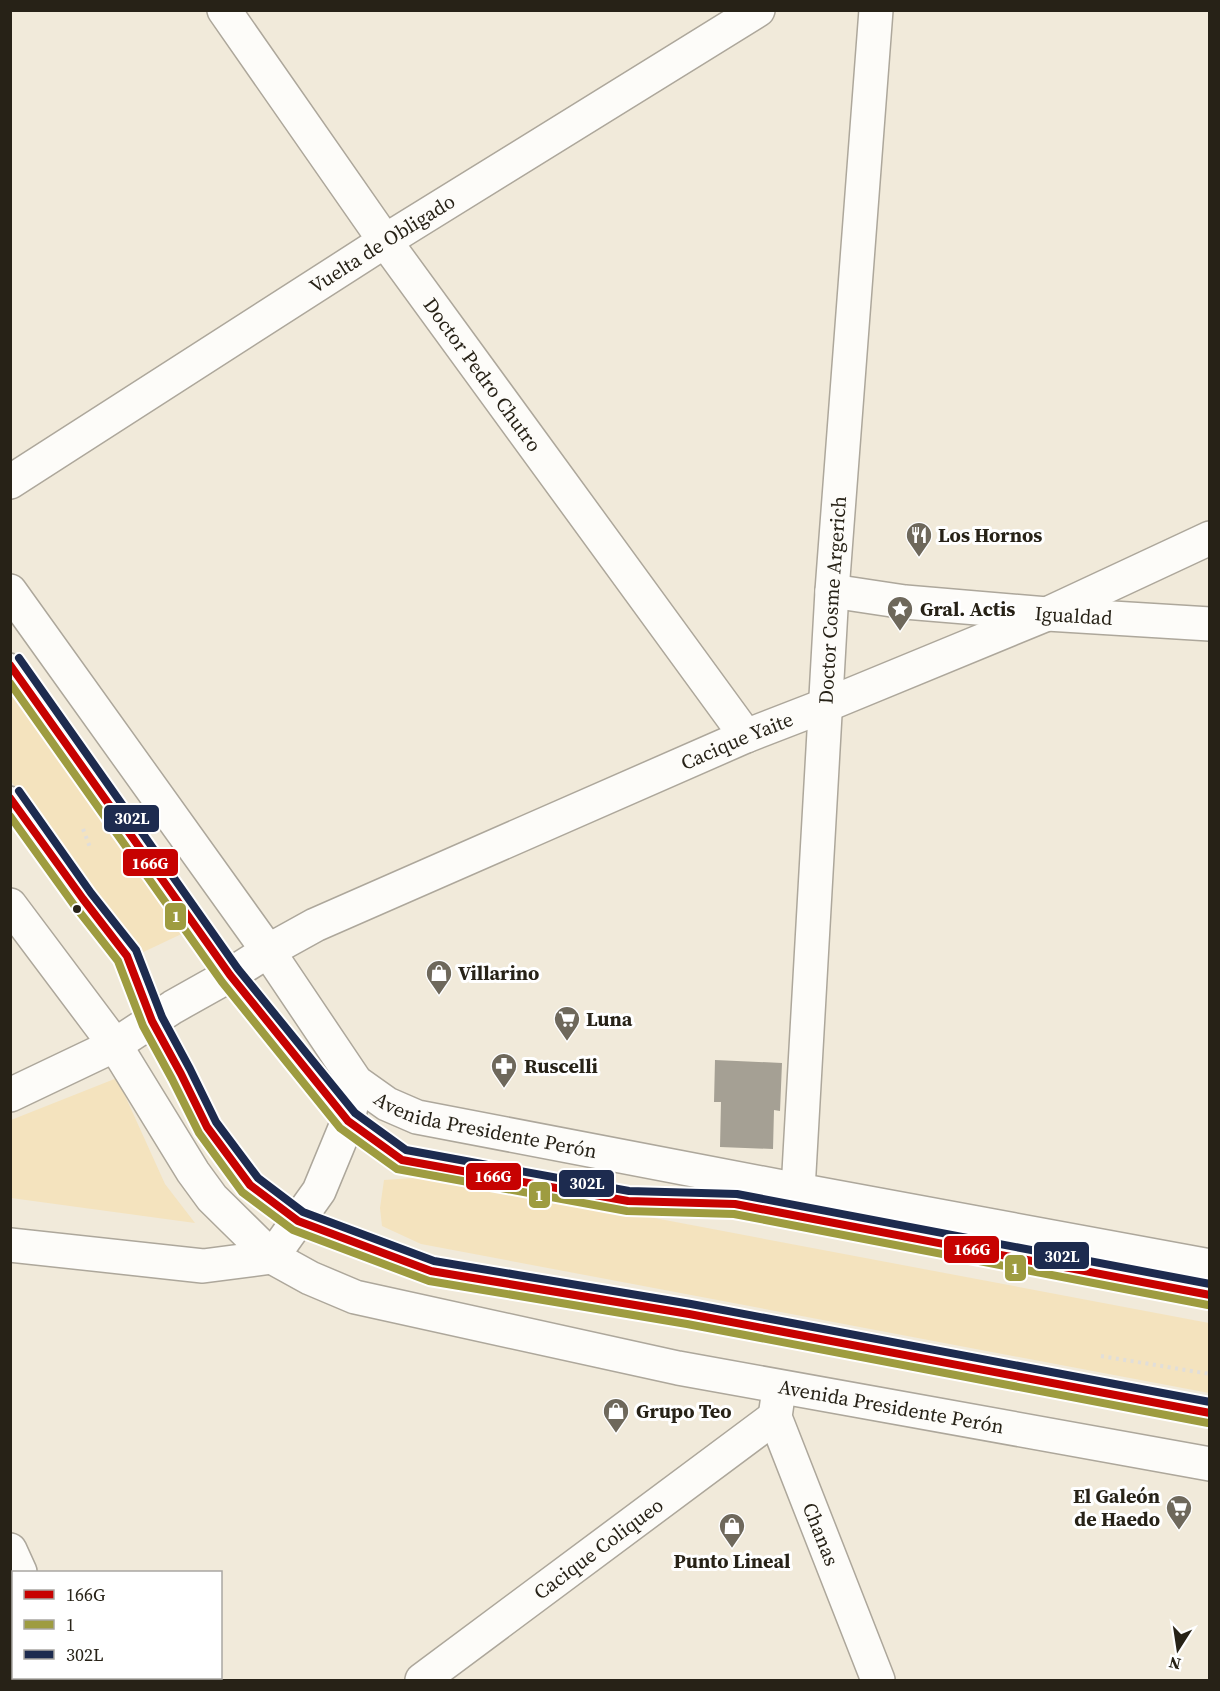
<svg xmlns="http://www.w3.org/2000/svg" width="1220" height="1691" font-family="'Source Serif 4',serif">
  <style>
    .green { fill: #f4e3be }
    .building { fill: #a5a094 }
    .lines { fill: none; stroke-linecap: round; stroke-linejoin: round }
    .service-casing { stroke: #ada79b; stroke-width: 24 }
    .minor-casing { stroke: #ada79b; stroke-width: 36 }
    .tertiary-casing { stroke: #ada79b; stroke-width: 36 }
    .secondary-casing { stroke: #ada79b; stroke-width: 36 }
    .path { stroke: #e1ded9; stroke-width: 4; stroke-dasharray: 3 4.5; stroke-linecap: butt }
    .service { stroke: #fdfcf9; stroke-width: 21 }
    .minor { stroke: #fdfcf9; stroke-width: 33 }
    .tertiary { stroke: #fdfcf9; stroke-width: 33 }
    .secondary { stroke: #fdfcf9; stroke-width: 33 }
    .bus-1-casing { stroke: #fff; stroke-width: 12 }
    .bus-2-casing { stroke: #fff; stroke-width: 12 }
    .bus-3-casing { stroke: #fff; stroke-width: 12 }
    .bus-1 { stroke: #c70201; stroke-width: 8 }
    .bus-2 { stroke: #9e9c40; stroke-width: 8 }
    .bus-3 { stroke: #1d2b4f; stroke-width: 8 }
    .bus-dot { fill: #272217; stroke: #fff; stroke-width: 2 }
    .labels { text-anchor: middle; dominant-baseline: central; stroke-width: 6; stroke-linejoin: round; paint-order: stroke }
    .street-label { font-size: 20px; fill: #272217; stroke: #fff }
    .poi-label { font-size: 20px; font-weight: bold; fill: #272217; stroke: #fff; text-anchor: start }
    .line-badge { stroke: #fff; stroke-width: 2 }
    .badge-label { font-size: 16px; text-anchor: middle; font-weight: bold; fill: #fff }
  </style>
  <rect width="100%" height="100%" fill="#f1eada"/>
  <!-- green -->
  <g class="green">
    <polygon points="10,673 192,929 135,956 11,781"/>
    <polygon points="117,1078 165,1184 195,1223 11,1198 11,1120"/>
    <polygon points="413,1178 448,1179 1209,1323 1209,1393 421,1244 382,1226 380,1208 384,1180"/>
  </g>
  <!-- building -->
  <polygon class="building" points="715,1060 782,1063 780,1111 774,1110 773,1149 720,1147 721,1102 714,1102"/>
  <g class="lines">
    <!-- service casing -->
    <g class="service-casing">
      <g id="service">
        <polyline points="10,664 230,975 348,1121 402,1160 628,1201 735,1204 1210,1295"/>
        <polyline points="10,797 83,899 127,956 152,1021 181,1074 207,1127 250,1185 298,1221 431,1271 689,1314 1210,1413"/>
      </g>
    </g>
    <!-- minor casing -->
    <g class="minor-casing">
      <g id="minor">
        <path id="s1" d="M224,10L385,241L746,736"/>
        <path id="s2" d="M10,482L385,241L758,10"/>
        <path id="s3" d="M832,591L905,602L1047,614L1210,624"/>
        <path id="s4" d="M268,951L315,925L746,736L826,705L1047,614L1210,538"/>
        <path id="s5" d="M798,1190L832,591L876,10"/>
        <path id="s6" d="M778,1396L775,1417L878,1680"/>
        <path id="s7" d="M422,1680L775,1417"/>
      </g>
    </g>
    <!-- tertiary casing -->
    <g class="tertiary-casing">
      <g id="tertiary">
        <polyline points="10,1095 115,1045 173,1007 230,975 268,951"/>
        <polyline points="10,1245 203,1266 272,1257 319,1191 348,1121 356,1082"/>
        <polyline points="10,1550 20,1572"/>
        <polyline points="67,1678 69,1680"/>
      </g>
    </g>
    <!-- secondary casing -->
    <g class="secondary-casing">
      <g id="secondary">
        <path id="s8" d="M10,591L268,951L356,1082L387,1104L417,1117L798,1190L1210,1266"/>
        <path id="s9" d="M10,905L115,1045L193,1172L212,1198L272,1257L310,1278L355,1297L678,1368L1210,1464"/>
      </g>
    </g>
    <!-- path -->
    <g class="path">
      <polyline points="83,829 91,850"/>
      <polyline points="1101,1356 1210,1374"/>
    </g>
    <!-- service -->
    <use href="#service" class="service"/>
    <!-- minor -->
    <use href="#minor" class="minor"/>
    <!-- tertiary -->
    <use href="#tertiary" class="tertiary"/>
    <!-- secondary -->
    <use href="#secondary" class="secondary"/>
    <!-- bus-1 casing -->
    <g class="bus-1-casing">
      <g id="bus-1">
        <polyline points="10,665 230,975 348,1121 402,1160 628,1201 735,1204 1210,1295"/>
        <polyline points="10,798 83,899 127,956 152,1021 181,1074 207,1127 250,1185 298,1221 431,1271 689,1314 1210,1413"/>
      </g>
    </g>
    <!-- bus-2 casing -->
    <g class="bus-2-casing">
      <g id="bus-2">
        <polyline points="10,683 222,982 340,1128 397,1169 627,1211 734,1214 1208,1305"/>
        <polyline points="10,816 74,905 118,961 143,1026 172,1079 199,1133 242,1192 293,1230 429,1281 687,1324 1208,1423"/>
      </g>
    </g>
    <!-- bus-3 casing -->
    <g class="bus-3-casing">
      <g id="bus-3">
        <polyline points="19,658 238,969 355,1113 406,1150 629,1191 737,1194 1210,1284"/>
        <polyline points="19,791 91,893 136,950 162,1017 190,1069 216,1122 258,1178 303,1212 434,1261 691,1304 1210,1402"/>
      </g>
    </g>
    <!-- bus-1 -->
    <use href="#bus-1" class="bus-1"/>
    <!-- bus-2 -->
    <use href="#bus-2" class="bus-2"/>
    <!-- bus-3 -->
    <use href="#bus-3" class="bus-3"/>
  </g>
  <!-- icons -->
  <defs>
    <g id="restaurant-pin" transform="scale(1.35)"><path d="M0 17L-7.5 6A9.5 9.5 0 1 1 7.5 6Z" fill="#6e685b" stroke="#fff"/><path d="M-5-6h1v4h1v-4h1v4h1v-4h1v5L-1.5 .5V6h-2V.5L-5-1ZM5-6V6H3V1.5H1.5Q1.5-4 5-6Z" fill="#fff"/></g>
    <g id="sight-pin" transform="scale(1.35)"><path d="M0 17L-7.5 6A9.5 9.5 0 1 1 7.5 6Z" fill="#6e685b" stroke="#fff"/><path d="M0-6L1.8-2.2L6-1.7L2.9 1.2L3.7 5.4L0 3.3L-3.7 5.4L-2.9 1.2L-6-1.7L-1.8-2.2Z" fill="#fff"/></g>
    <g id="shop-pin" transform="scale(1.35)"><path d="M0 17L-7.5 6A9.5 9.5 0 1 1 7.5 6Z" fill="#6e685b" stroke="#fff"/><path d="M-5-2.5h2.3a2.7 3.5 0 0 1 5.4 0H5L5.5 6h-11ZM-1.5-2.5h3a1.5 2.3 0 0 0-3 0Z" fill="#fff"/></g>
    <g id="supermarket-pin" transform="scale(1.35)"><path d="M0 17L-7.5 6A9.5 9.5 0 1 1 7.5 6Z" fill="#6e685b" stroke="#fff"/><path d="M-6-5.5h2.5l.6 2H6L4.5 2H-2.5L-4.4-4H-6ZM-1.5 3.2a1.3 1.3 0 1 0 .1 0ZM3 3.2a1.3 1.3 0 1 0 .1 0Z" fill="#fff"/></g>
    <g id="pharmacy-pin" transform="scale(1.35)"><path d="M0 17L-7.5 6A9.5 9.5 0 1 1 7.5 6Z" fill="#6e685b" stroke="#fff"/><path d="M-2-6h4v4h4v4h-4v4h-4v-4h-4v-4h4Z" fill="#fff"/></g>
  </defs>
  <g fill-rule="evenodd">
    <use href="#restaurant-pin" x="919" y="535"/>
    <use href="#sight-pin" x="900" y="609"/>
    <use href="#shop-pin" x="439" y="973"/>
    <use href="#supermarket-pin" x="567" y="1019"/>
    <use href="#pharmacy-pin" x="504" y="1066"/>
    <use href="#shop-pin" x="616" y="1411"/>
    <use href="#supermarket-pin" x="1179" y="1508"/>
    <use href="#shop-pin" x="732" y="1526"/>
  </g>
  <!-- markers -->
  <circle class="bus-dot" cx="77" cy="909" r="5"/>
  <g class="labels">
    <!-- street labels -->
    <g class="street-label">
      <text stroke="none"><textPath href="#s2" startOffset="442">Vuelta de Obligado</textPath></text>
      <text stroke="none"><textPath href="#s1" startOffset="447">Doctor Pedro Chutro</textPath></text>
      <text stroke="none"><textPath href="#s5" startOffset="591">Doctor Cosme Argerich</textPath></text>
      <text stroke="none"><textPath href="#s3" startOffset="243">Igualdad</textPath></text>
      <text stroke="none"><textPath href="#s4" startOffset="514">Cacique Yaite</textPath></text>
      <text stroke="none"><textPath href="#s8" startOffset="740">Avenida Presidente Perón</textPath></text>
      <text stroke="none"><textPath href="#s9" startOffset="1080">Avenida Presidente Perón</textPath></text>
      <text stroke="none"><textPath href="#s6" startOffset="147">Chanas</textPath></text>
      <text stroke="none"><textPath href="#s7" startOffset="220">Cacique Coliqueo</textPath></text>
    </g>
    <!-- poi labels -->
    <g class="poi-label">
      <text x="938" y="535">Los Hornos</text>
      <text x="920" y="609">Gral. Actis</text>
      <text x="458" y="973">Villarino</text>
      <text x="586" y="1019">Luna</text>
      <text x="524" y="1066">Ruscelli</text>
      <text x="636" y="1411">Grupo Teo</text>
      <text x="1160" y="1496" text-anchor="end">El Galeón<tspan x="1160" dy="23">de Haedo</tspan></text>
      <text x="732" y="1561" text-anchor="middle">Punto Lineal</text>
    </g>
  </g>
  <g class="line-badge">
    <rect x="103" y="804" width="57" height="29" rx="6" fill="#1d2b4f"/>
    <rect x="122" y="848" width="57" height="29" rx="6" fill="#c70201"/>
    <rect x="164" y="902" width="23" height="29" rx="6" fill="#9e9c40"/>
    <rect x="465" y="1162" width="57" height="29" rx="6" fill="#c70201"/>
    <rect x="558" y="1169" width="57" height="29" rx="6" fill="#1d2b4f"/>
    <rect x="528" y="1181" width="23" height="28" rx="6" fill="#9e9c40"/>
    <rect x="943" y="1235" width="57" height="29" rx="6" fill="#c70201"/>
    <rect x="1033" y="1241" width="57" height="29" rx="6" fill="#1d2b4f"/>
    <rect x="1004" y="1254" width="23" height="28" rx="6" fill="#9e9c40"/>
  </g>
  <g class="badge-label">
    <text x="132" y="824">302L</text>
    <text x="150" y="869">166G</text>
    <text x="176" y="922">1</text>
    <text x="493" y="1182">166G</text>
    <text x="587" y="1189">302L</text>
    <text x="539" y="1201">1</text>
    <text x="972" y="1255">166G</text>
    <text x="1062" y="1262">302L</text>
    <text x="1015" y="1274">1</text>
  </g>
  <!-- border -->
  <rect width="1220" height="1691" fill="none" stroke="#272217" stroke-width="24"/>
  <!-- legend -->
  <rect x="12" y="1571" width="210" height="108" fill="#ffffff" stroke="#a9a7a2" stroke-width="1.5"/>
  <rect x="24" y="1590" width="30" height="9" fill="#c70201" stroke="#a9a7a2" stroke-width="1.5"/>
  <text x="66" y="1601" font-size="18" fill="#272217">166G</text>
  <rect x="24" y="1620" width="30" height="9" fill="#9e9c40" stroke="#a9a7a2" stroke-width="1.5"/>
  <text x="66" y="1631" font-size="18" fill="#272217">1</text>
  <rect x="24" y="1650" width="30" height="9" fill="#1d2b4f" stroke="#a9a7a2" stroke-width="1.5"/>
  <text x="66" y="1661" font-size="18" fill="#272217">302L</text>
  <!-- north arrow -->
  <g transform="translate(1178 1649) rotate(192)" stroke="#ffffff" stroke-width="4.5" paint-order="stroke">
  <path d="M0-4.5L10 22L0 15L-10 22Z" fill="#272217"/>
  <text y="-9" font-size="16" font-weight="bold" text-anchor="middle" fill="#272217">N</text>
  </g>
</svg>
